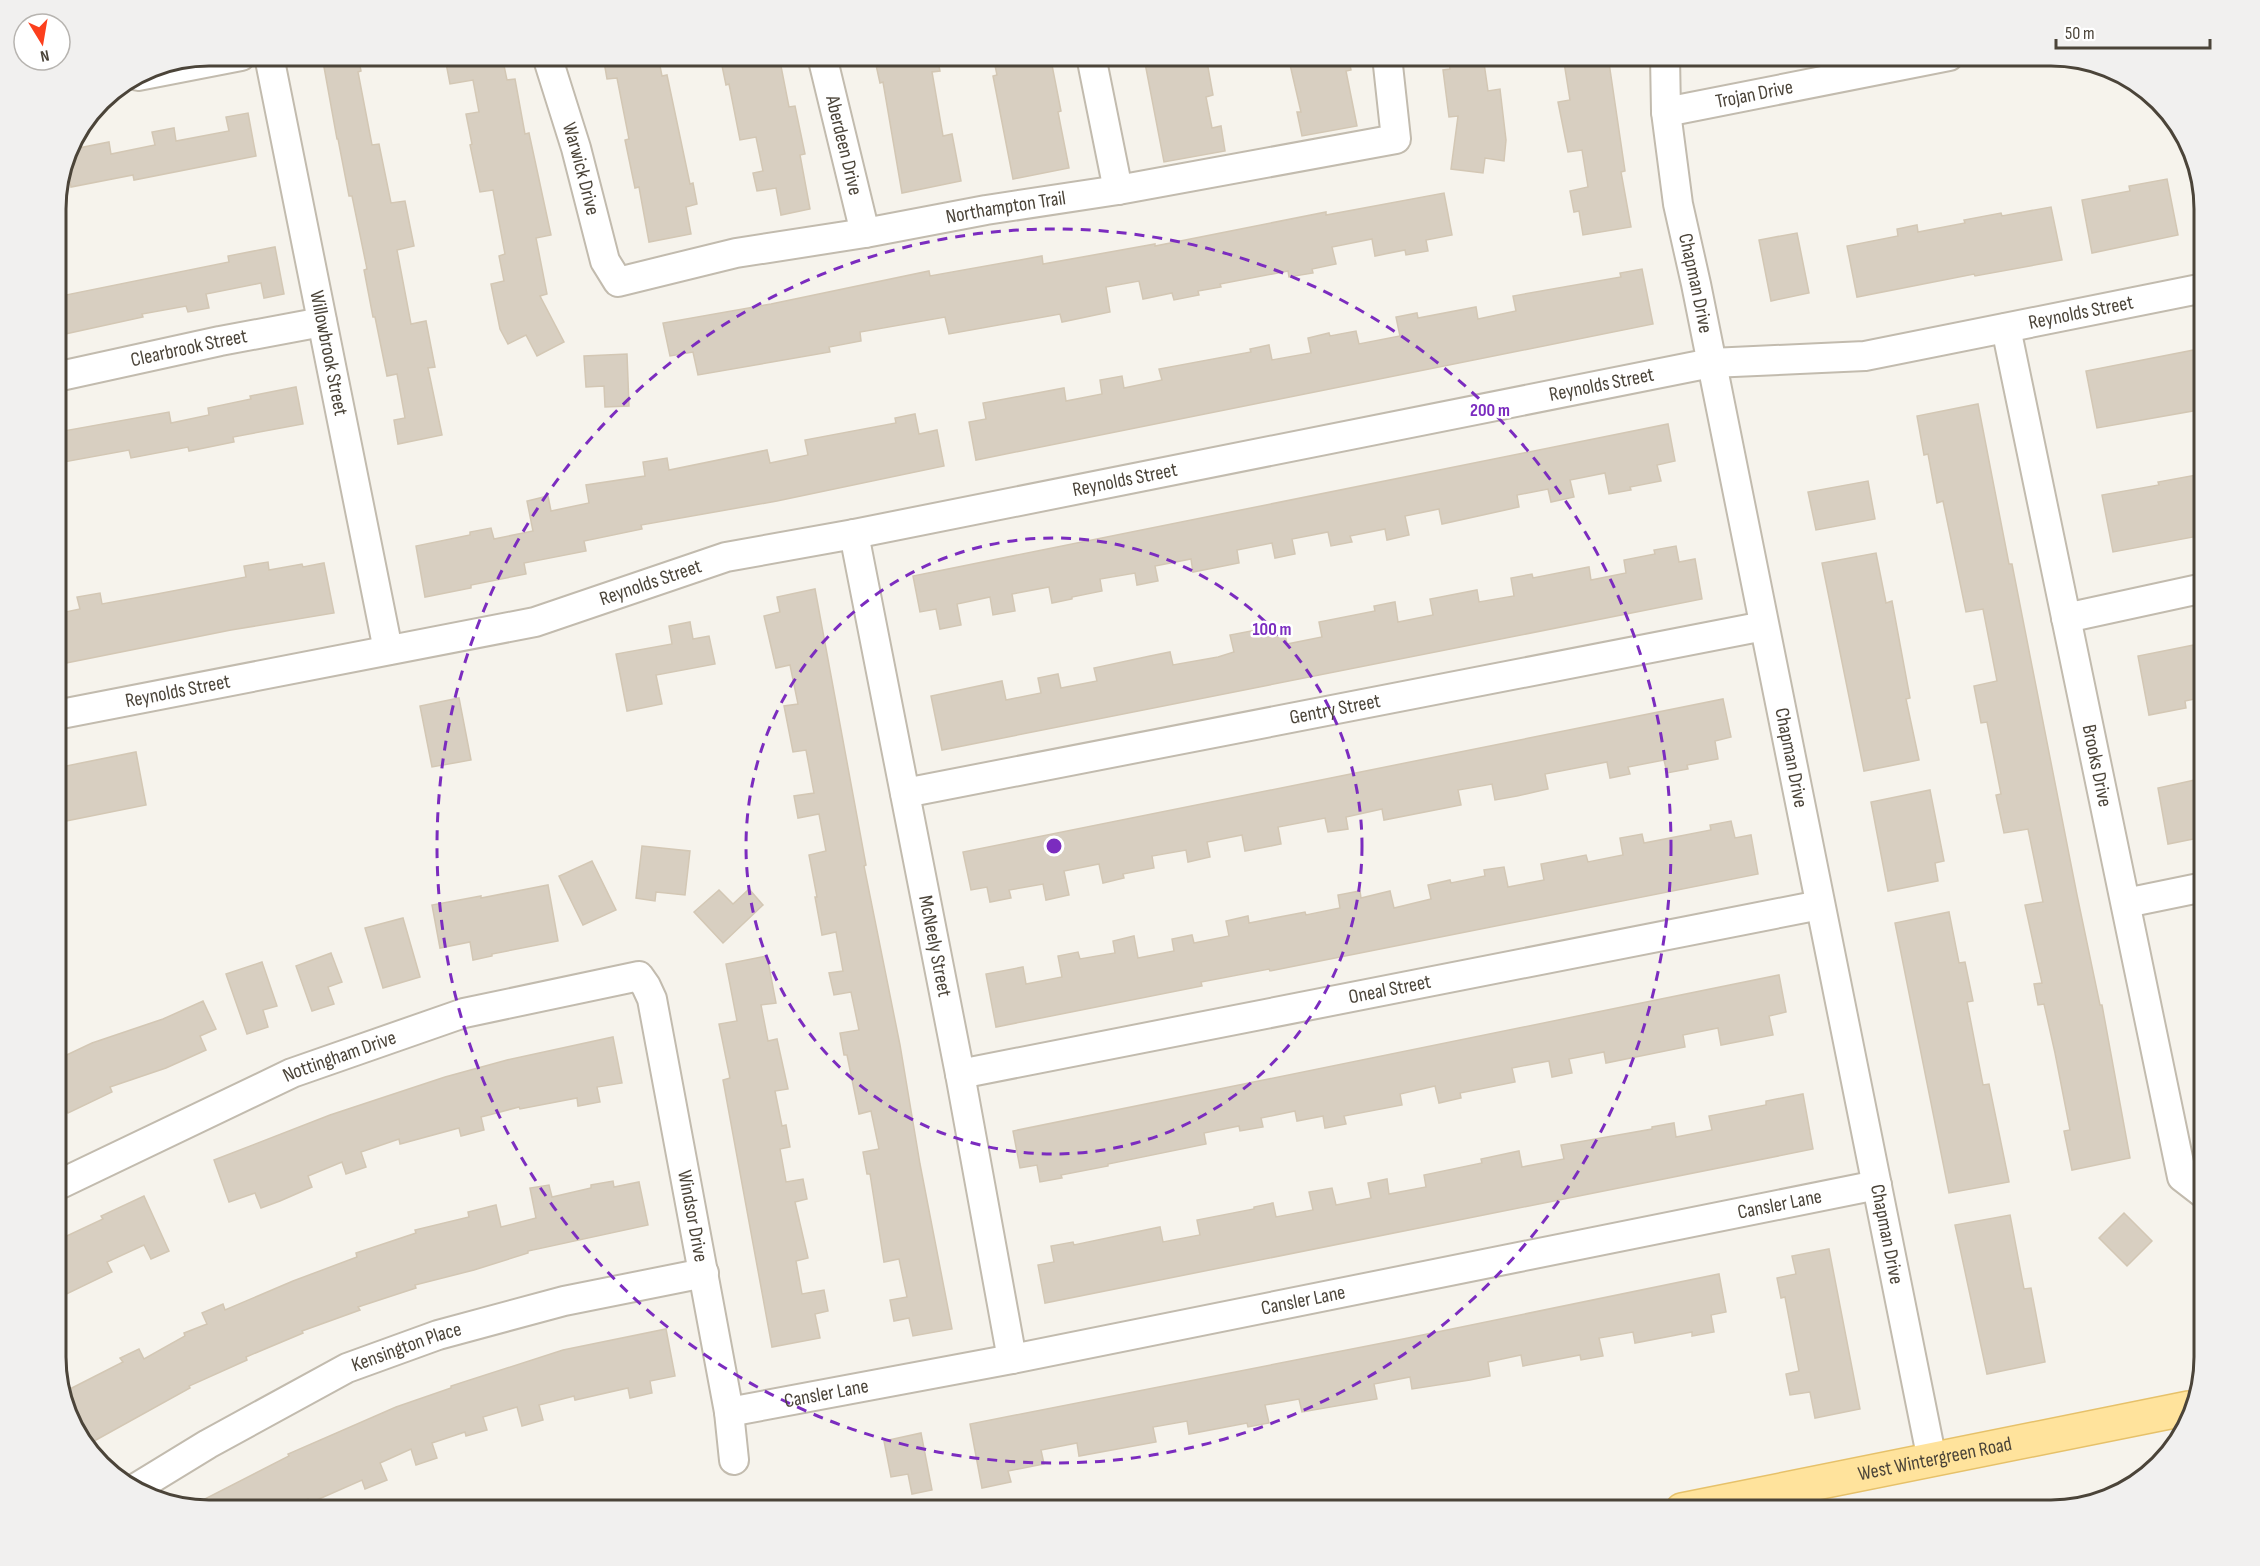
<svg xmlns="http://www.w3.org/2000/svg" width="2260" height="1566" font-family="'Sofia Sans Condensed',sans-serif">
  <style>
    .building { fill: #d8cfc1; stroke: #d3c7b4; stroke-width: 1.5 }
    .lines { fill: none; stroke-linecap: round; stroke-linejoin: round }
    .minor-casing { stroke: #c2bbae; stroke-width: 32 }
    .major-casing { stroke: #e6c16a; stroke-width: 36 }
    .minor { stroke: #fff; stroke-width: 28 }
    .major { stroke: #ffe39c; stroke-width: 33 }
    .ring { fill: none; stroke: #7b2cbf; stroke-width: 3; stroke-dasharray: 10 8 }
    .labels { text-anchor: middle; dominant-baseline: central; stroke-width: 5; stroke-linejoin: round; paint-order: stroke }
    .street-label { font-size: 20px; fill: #4b4439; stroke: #fff }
    .rim { fill: none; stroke: #4b4439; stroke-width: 3 }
    .centre { fill: #7b2cbf; stroke: #fff; stroke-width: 3 }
    .ring-label { font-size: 18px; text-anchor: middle; font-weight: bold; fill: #7b2cbf; stroke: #fff; stroke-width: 5; stroke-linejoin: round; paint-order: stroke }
  </style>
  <rect width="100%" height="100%" fill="#f6f3ec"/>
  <!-- building -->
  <g class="building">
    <polygon points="322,56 358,56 361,71 358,72 372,145 379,144 391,203 405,201 414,246 397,250 411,324 426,321 435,367 428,368 442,435 398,444 394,420 405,418 397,374 387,376 375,317 373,317 364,270 367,269 352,196 349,196 338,139 337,139"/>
    <polygon points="453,56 502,56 507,80 515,79 525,134 529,133 551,235 536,238 547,294 540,296 564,342 537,356 526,335 508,344 500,329 491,284 504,281 499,256 505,254 493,190 480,192 470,145 472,144 466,114 479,112 473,80 450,84 446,63 454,61"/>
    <polygon points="603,56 658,56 662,76 667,75 690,184 693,183 697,204 686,207 691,234 649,242 639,187 635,188 625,140 629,139 617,78 607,79"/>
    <polygon points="720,56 779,56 789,107 795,106 805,154 800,155 810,209 781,215 776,188 757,191 753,173 763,171 756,137 740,140 729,84 726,85"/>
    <polygon points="874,56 937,56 940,71 932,72 943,136 952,134 961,181 902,193 883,82 880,83"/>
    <polygon points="993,56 1044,56 1046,66 1052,65 1061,111 1058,112 1069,168 1013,179 993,76 997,75"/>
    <polygon points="1158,56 1206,56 1213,95 1206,97 1212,128 1221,126 1225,151 1164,162 1144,58"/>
    <polygon points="1288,56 1348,56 1351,70 1346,71 1357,126 1302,136 1297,112 1301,112"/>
    <polygon points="1448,56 1483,56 1488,91 1500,89 1506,140 1504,161 1485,158 1483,173 1451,169 1458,116 1449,117 1443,70 1450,69"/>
    <polygon points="1563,56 1608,56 1625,171 1621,172 1631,227 1583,235 1579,211 1574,212 1570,191 1588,187 1582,150 1568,152 1558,102 1570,100"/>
    <polygon points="248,113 256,156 134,180 133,175 71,187 66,162 69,150 109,142 111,154 155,145 152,132 174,128 176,141 229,131 226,117"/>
    <polygon points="2167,179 2178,235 2092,253 2082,200 2130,191 2129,186"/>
    <polygon points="1444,193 1452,235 1426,240 1428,251 1406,255 1405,250 1375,256 1372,239 1332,247 1336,264 1312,269 1313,273 1289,277 1288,271 1220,284 1221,287 1198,291 1199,295 1174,300 1172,293 1143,299 1139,281 1106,287 1110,312 1062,322 1060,314 949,334 945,317 860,332 861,341 829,347 830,352 698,375 693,352 670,356 663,323 771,304 929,271 930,276 1042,256 1043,264 1155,244 1155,246 1326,212 1326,215"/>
    <polygon points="2051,207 2062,260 1975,276 1974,274 1857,297 1847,246 1898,236 1897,229 1917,225 1918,232 1965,223 1964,220 2001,213 2002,216"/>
    <polygon points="1797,233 1809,293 1771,301 1759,240"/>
    <polygon points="275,247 284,294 264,298 261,283 206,294 209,308 188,312 186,306 142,314 143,317 56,336 56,297 229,262 228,256"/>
    <polygon points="1642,269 1653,324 976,460 969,422 986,419 983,403 1064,388 1066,401 1102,394 1100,380 1122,376 1124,388 1162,380 1159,369 1251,352 1250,349 1269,345 1272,360 1311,353 1308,338 1329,333 1330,336 1356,331 1359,344 1400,336 1396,317 1417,313 1418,318 1476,307 1478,319 1516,311 1513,296 1621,277 1620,273"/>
    <polygon points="2204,348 2204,409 2097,428 2086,371"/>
    <polygon points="627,354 629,406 605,407 604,386 586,387 584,356"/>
    <polygon points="296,387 303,424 233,437 234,442 189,451 188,447 131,458 129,450 64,462 58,432 169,412 171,423 209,415 208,408 251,399 250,396"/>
    <polygon points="1978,404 2009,564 2012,564 2077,895 2100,1005 2102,1005 2130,1158 2072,1170 2064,1131 2070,1130 2055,1053 2044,1004 2038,1005 2034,984 2042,983 2025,905 2043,902 2028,829 2004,833 1996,795 2001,794 1987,722 1981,723 1974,686 1997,681 1983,609 1966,612 1943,501 1937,503 1928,454 1924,455 1917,416"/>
    <polygon points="915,414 919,434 937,430 944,466 777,501 641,525 642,529 584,541 586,551 524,563 526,574 471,585 471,588 425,597 416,546 470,535 470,532 491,528 494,539 533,531 527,501 548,496 551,511 589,503 586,485 645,476 643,462 667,458 669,470 767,450 770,463 808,455 805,440 896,423 895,418"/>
    <polygon points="1668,424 1675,461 1657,465 1661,481 1630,487 1631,490 1609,494 1605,473 1570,480 1574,497 1551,502 1548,489 1517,495 1519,507 1442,524 1439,509 1405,516 1409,535 1387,540 1385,529 1350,536 1352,542 1331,546 1328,532 1292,539 1295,554 1275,558 1272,543 1237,550 1239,563 1193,572 1191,559 1155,566 1158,581 1137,585 1135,573 1100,579 1102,591 1072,597 1072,599 1052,603 1049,587 1012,594 1015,611 993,615 990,597 957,604 961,625 940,629 936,609 920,612 913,576"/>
    <polygon points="2196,475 2204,519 2204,535 2113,552 2102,495 2159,485 2158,482"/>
    <polygon points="1868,481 1875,519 1816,530 1808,492"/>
    <polygon points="1676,546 1679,562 1695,559 1702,599 942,750 931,696 1002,681 1006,700 1041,693 1038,678 1058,674 1061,688 1097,681 1094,668 1150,656 1170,652 1173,665 1218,657 1234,652 1230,635 1283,625 1287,644 1322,637 1319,622 1375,611 1374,606 1395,602 1398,622 1433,615 1430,599 1477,590 1479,602 1514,596 1511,578 1532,574 1533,578 1589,567 1591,580 1626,573 1624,560 1655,554 1654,550"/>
    <polygon points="1876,553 1886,603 1892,601 1910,698 1906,699 1919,760 1864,771 1822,563"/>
    <polygon points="268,562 269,570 302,564 303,567 324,563 334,613 231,630 56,665 56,614 80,609 77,597 100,593 102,604 157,594 246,577 244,566"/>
    <polygon points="815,589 866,865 864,866 900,1045 920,1164 952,1329 913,1336 909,1318 894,1321 890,1300 907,1297 899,1259 884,1262 870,1174 867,1174 863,1152 879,1149 871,1111 859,1114 847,1055 844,1055 840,1033 859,1030 851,992 834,995 829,973 843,971 836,932 822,935 815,897 817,897 809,855 826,851 819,814 798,818 794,796 814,793 806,750 793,752 784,706 798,704 790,665 776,668 764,616 780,612 777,597"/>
    <polygon points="690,622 693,639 709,636 715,664 656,675 662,704 627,711 616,654 672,644 669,626"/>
    <polygon points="2204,643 2204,697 2185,701 2186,708 2149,715 2138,656"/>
    <polygon points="459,698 471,760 432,767 420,706"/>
    <polygon points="1723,699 1731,737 1715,741 1718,759 1687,765 1688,769 1667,773 1664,760 1628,767 1630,774 1610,778 1607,762 1545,774 1548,789 1517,796 1495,800 1492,784 1458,790 1461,805 1384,820 1382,809 1346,817 1348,829 1328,832 1325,818 1278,827 1281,844 1245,851 1242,835 1207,842 1210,857 1188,862 1186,850 1152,856 1154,868 1123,874 1124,878 1103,883 1099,864 1064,871 1069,895 1046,900 1043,884 1009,890 1011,898 990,902 987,887 971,890 963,852"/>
    <polygon points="136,752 146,805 56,823 56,768"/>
    <polygon points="2204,778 2204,837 2168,844 2158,788"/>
    <polygon points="1930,790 1944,861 1935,863 1938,881 1888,891 1871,802"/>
    <polygon points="1731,821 1735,838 1751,835 1758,874 1315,962 1270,971 1269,969 1201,982 1202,986 996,1027 986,974 1023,967 1026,984 1062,977 1058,956 1078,952 1080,959 1115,953 1113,941 1134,936 1138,958 1174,951 1172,939 1192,935 1194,943 1229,936 1226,921 1248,916 1249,923 1305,912 1306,915 1340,908 1338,895 1360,891 1361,898 1390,891 1394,908 1431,899 1428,885 1450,880 1451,883 1485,876 1484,870 1504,867 1508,887 1544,880 1541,864 1586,855 1588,862 1623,855 1620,838 1642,834 1644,843 1711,830 1710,825"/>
    <polygon points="642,846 690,851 685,895 656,892 655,901 636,898"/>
    <polygon points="592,861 616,910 583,925 559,876"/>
    <polygon points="548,885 558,941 492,954 492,956 473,960 470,942 440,948 432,905 481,896 481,898"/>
    <polygon points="749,889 763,905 723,943 694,912 719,890 733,904"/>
    <polygon points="1949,912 1959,963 1965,962 1973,1001 1967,1002 1983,1085 1989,1084 2009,1182 1949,1193 1895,923"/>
    <polygon points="403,918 420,977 383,988 365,928"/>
    <polygon points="331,953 342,982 328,987 334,1004 312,1011 296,966"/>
    <polygon points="767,956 776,1003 761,1005 768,1041 777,1039 788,1089 775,1091 782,1126 786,1125 790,1147 780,1149 786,1182 803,1179 807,1199 795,1202 808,1258 796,1261 802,1294 824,1290 828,1311 815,1314 820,1338 772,1347 723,1080 730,1078 719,1024 737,1021 726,964"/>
    <polygon points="262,962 277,1006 263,1010 268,1027 247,1034 226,974"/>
    <polygon points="1779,975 1786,1012 1769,1016 1773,1035 1721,1045 1718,1028 1683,1035 1685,1047 1606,1063 1604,1052 1569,1059 1572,1073 1552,1077 1549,1061 1512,1068 1515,1082 1460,1093 1461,1098 1439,1103 1435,1086 1400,1094 1402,1105 1344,1116 1346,1124 1325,1128 1323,1116 1297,1121 1295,1111 1261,1118 1263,1127 1240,1131 1239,1126 1204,1133 1206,1144 1108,1164 1108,1166 1061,1175 1062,1178 1040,1182 1037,1165 1020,1168 1013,1131"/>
    <polygon points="203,1001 216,1029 200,1036 206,1050 166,1068 110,1087 112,1092 68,1113 56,1088 56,1060 92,1043 163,1019"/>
    <polygon points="613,1037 622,1083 597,1087 600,1102 578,1106 577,1098 520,1109 519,1107 481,1117 484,1130 461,1136 459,1128 400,1144 399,1139 361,1152 366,1167 346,1174 342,1162 308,1176 312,1187 280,1201 261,1208 255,1193 229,1202 214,1160 330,1115 445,1077 507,1060"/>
    <polygon points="1803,1094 1813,1149 1045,1303 1038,1265 1054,1262 1051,1246 1073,1242 1074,1245 1160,1227 1163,1242 1200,1235 1197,1220 1254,1209 1254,1207 1273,1203 1276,1217 1313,1210 1309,1192 1332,1188 1336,1205 1371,1198 1368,1183 1387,1179 1389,1194 1426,1187 1424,1175 1482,1163 1481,1159 1519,1151 1522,1167 1564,1159 1561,1145 1652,1129 1652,1127 1674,1123 1676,1137 1712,1130 1709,1116 1766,1105 1766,1101"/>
    <polygon points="613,1181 614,1187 639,1182 648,1225 528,1251 528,1253 474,1270 415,1285 416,1288 358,1307 360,1310 302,1331 303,1333 246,1357 247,1360 189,1386 190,1388 87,1445 76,1433 64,1392 123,1362 120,1358 139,1349 144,1359 185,1336 184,1333 207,1324 202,1313 223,1304 225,1310 293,1281 357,1257 356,1253 416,1233 415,1230 469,1217 468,1212 496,1205 501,1227 536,1218 530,1188 549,1185 552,1197 591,1188 591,1185"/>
    <polygon points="144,1196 169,1251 151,1259 144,1245 107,1262 112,1272 56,1299 56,1241 103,1219 101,1216"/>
    <polygon points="2124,1213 2152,1241 2127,1266 2099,1238"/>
    <polygon points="2010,1215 2024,1289 2031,1288 2045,1362 1987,1374 1955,1225"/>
    <polygon points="1829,1249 1860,1409 1815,1418 1810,1392 1790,1395 1786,1374 1799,1371 1785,1297 1781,1298 1777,1278 1796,1274 1792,1256"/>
    <polygon points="1719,1274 1726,1312 1711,1315 1714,1332 1692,1336 1692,1332 1635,1343 1633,1332 1599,1338 1603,1356 1581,1360 1580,1355 1523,1366 1521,1355 1488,1362 1490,1376 1470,1380 1412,1389 1410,1377 1374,1384 1377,1399 1302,1412 1299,1399 1265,1405 1269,1423 1248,1427 1247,1423 1189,1434 1187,1421 1153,1427 1156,1442 1079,1456 1077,1443 1041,1450 1044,1464 1008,1471 1011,1482 982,1488 970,1424 1403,1339"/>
    <polygon points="666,1329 675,1376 650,1381 652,1393 630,1398 628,1388 575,1400 574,1396 539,1405 543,1420 522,1426 517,1407 483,1417 487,1430 466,1436 465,1432 432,1443 437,1458 416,1465 411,1449 380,1463 387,1480 365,1489 362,1480 310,1503 308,1499 284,1510 209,1510 193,1505 289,1456 288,1454 396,1407 451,1388 451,1386 563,1350"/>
    <polygon points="921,1433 932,1490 912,1494 908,1474 891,1477 884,1441"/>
  </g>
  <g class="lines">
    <!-- minor casing -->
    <g class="minor-casing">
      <g id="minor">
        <path id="s1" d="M269,56L388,650"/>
        <path id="s2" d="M547,56L576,148L605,261L618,282L736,253L865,233L986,210L1118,190L1396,139L1387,56"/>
        <path id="s3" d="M822,56L865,233"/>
        <polyline points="1091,56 1118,190"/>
        <path id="s4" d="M1665,56L1666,112L1678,204L1696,284L1932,1460"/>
        <polyline points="138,76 241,56"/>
        <path id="s5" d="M1666,112L1949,56"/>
        <path id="s6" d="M2006,328L2182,1177L2204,1194"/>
        <path id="s7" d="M56,377L220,341L322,322"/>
        <path id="s8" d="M854,534L960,1074L1012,1359"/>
        <polyline points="2066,618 2204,588"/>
        <path id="s9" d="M56,715L535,622L726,557L854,534L1711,363L1865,356L2204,288"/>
        <path id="s10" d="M905,793L1764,626"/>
        <polyline points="2126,903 2204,887"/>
        <path id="s11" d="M960,1074L1820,905"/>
        <path id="s12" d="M56,1186L292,1073L464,1013L639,976L646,986L652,999L729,1412L734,1460"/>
        <path id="s13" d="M729,1412L1012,1359L1877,1185"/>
        <path id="s14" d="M136,1488L208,1444L347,1368L438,1335L564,1301L704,1273"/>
      </g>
    </g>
    <!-- major casing -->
    <g class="major-casing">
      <g id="major">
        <path id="s15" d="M1682,1510L2189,1408"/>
      </g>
    </g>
    <!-- minor -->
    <use href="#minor" class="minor"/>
    <!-- major -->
    <use href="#major" class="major"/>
  </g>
  <!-- distance rings -->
  <g class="ring">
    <circle cx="1054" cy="846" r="308"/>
    <circle cx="1054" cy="846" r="617"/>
  </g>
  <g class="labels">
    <!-- street labels -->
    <g class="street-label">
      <text stroke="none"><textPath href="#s5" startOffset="90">Trojan Drive</textPath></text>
      <text stroke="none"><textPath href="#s3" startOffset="92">Aberdeen Drive</textPath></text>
      <text stroke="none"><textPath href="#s2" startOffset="118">Warwick Drive</textPath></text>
      <text stroke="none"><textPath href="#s2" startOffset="633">Northampton Trail</textPath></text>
      <text stroke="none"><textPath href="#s4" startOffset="230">Chapman Drive</textPath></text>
      <text stroke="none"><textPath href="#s9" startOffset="2068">Reynolds Street</textPath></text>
      <text stroke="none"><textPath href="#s7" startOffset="136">Clearbrook Street</textPath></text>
      <text stroke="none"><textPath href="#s1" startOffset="303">Willowbrook Street</textPath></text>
      <text stroke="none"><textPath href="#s9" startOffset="1582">Reynolds Street</textPath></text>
      <text stroke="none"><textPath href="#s9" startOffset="1096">Reynolds Street</textPath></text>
      <text stroke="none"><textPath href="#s9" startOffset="610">Reynolds Street</textPath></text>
      <text stroke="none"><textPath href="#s9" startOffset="124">Reynolds Street</textPath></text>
      <text stroke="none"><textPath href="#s10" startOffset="438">Gentry Street</textPath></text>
      <text stroke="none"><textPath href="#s4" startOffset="714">Chapman Drive</textPath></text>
      <text stroke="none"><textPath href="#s6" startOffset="447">Brooks Drive</textPath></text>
      <text stroke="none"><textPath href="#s8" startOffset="420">McNeely Street</textPath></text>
      <text stroke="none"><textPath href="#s11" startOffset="438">Oneal Street</textPath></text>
      <text stroke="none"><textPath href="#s12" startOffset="312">Nottingham Drive</textPath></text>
      <text stroke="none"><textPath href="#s13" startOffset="1071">Cansler Lane</textPath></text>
      <text stroke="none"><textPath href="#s12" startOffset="870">Windsor Drive</textPath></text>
      <text stroke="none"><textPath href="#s4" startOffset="1200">Chapman Drive</textPath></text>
      <text stroke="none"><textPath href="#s13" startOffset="585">Cansler Lane</textPath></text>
      <text stroke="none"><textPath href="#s14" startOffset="306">Kensington Place</textPath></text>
      <text stroke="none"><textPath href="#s13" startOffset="99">Cansler Lane</textPath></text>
      <text stroke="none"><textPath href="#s15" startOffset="258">West Wintergreen Road</textPath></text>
    </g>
  </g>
  <!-- crop -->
  <path d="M0 0H2260V1566H0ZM209 66H2051A143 143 0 0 1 2194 209V1357A143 143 0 0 1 2051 1500H209A143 143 0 0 1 66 1357V209A143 143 0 0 1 209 66Z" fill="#f1f0ef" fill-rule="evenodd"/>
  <path class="rim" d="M209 66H2051A143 143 0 0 1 2194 209V1357A143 143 0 0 1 2051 1500H209A143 143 0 0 1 66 1357V209A143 143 0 0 1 209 66Z"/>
  <circle cx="1054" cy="846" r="9" class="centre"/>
  <g class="ring-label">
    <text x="1490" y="416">200 m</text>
    <text x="1272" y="635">100 m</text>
  </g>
  <!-- north arrow -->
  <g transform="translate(42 42) rotate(169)"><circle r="28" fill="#ffffff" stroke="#b7b4b0" stroke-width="1.5"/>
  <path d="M0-4.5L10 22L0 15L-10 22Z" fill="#fc3f1d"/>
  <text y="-9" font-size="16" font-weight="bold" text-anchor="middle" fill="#4b4439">N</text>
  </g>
  <!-- scale -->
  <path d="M2056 39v9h154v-9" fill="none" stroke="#4b4439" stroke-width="3"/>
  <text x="2065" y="39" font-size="18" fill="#4b4439" stroke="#ffffff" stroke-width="4.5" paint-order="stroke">50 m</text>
</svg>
